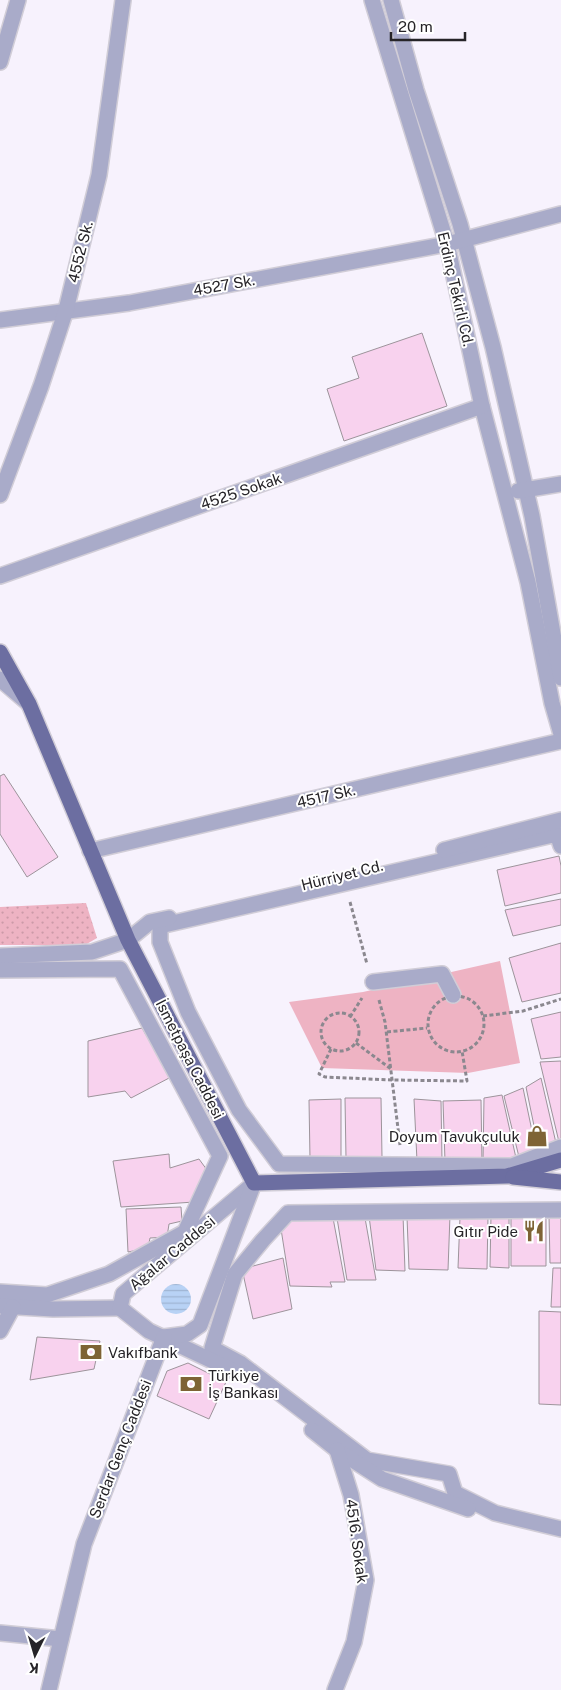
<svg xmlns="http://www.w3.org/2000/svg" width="561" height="1690" font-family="'Public Sans',sans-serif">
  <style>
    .grass { fill: url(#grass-dots) }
    .park { fill: #eeb3c3 }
    .water { fill: url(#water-rules) }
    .building { fill: #f8d2ee; stroke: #9d949b }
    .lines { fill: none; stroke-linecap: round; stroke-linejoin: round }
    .minor-casing { stroke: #d1cdd7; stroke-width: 18 }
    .major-casing { stroke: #d1cdd7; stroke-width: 18 }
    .path { stroke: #8b888f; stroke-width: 3; stroke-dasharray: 4 2.5; stroke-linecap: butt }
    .minor { stroke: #a9abc9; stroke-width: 15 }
    .major { stroke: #6c6ea1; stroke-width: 15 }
    .labels { text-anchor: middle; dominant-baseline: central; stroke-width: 4; stroke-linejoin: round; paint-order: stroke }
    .street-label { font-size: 15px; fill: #262428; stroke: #fff }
    .poi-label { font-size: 15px; fill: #262428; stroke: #fff; text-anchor: end }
  </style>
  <defs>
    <pattern id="grass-dots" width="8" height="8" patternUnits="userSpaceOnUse" patternTransform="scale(1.25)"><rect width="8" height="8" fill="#eeb3c3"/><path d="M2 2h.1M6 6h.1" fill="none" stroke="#cc9aa8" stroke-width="1.8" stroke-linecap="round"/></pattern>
    <pattern id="water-rules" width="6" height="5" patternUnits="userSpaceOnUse" patternTransform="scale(1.25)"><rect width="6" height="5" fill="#b8d2f5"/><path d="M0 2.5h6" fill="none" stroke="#9eb4d2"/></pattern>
  </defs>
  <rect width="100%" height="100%" fill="#f7f2fd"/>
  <!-- grass -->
  <polygon class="grass" points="86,903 97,938 85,945 0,945 0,907"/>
  <!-- park -->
  <polygon class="park" points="500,961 520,1063 468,1073 322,1068 289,1002 363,992"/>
  <!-- water -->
  <circle class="water" cx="176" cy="1299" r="15"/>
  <!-- building -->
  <g class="building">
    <polygon points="422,333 447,406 344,441 327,389 359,378 352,357"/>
    <polygon points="4,774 58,857 27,877 0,834 0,776"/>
    <polygon points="559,856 561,866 561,893 505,906 497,870"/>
    <polygon points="561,899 561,925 513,936 505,910"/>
    <polygon points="561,943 561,993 522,1002 509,958"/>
    <polygon points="561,1012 561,1057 541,1059 531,1019"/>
    <polygon points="142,1028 171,1077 131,1098 125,1091 88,1097 88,1041"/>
    <polygon points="561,1061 561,1141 559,1142 540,1062"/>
    <polygon points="541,1078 556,1143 539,1150 526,1087"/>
    <polygon points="523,1088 536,1150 519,1157 504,1096"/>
    <polygon points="502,1095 516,1158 509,1163 483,1161 484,1098"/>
    <polygon points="345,1098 381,1098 382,1157 346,1158"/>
    <polygon points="341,1099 341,1159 310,1159 309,1100"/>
    <polygon points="414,1099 441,1101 442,1161 417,1161"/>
    <polygon points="481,1100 482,1163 445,1161 443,1101"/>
    <polygon points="169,1154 170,1168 199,1159 207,1170 194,1202 121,1207 113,1161"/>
    <polygon points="181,1207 182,1221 169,1224 167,1237 150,1238 148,1248 128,1252 126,1209"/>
    <polygon points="403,1215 405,1271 376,1270 369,1216"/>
    <polygon points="450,1215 448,1270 409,1269 407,1217"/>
    <polygon points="491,1215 509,1215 509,1268 490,1267"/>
    <polygon points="488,1216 487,1269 458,1268 460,1217"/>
    <polygon points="511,1216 546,1217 546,1266 511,1266"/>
    <polygon points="549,1216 561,1216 561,1263 550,1263"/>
    <polygon points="288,1218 333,1218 345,1282 330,1282 332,1287 290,1286 281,1229"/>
    <polygon points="337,1218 365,1218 376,1280 347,1280"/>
    <polygon points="283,1258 292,1309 253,1319 242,1269"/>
    <polygon points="553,1268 561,1268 561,1307 551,1307"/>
    <polygon points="539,1311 561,1312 561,1405 539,1404"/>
    <polygon points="37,1337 100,1341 94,1369 30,1380"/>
    <polygon points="188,1363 226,1382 209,1419 157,1396 167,1371"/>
  </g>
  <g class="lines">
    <!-- minor casing -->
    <g class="minor-casing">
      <g id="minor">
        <polyline points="372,0 447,244 482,406 528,582 552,703 561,734"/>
        <polyline points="391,0 416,90 460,224 493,347 532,516 561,678"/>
        <polyline points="0,62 18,0"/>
        <polyline points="0,320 129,303 447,244 561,214"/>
        <polyline points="518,491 561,484"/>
        <polyline points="0,495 41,386 66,310 99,175 123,0"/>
        <polyline points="0,576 482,406"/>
        <polyline points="0,679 28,703"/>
        <polyline points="561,846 557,834 160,926 160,942 188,1012 239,1110 279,1164 512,1166 561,1147"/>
        <polyline points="444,850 561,820"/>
        <polyline points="90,851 561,741"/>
        <polyline points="0,956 92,952 128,940 150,922 169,918"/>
        <polyline points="0,970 120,969 220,1156 185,1232 109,1274 47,1295 0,1292"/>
        <polyline points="373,982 442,974 453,995"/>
        <polyline points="561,1210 288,1213 263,1240 235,1274 212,1348 240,1363 367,1460 449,1474 455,1493 495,1513 561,1529"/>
        <polyline points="0,1306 53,1309 120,1308"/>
        <polyline points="120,1308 149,1331 236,1372"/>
        <polyline points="120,1308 123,1294 252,1185"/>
        <polyline points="0,1331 13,1307"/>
        <polyline points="164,1337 187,1334 200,1325 254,1183"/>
        <polyline points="312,1430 337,1450 382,1479 468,1509"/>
        <polyline points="0,1633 61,1639"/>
        <polyline points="49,1690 84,1544 164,1337"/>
        <polyline points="335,1690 354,1642 366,1580 351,1495 337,1450"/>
      </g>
    </g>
    <!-- major casing -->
    <g class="major-casing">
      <g id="major">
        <polyline points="0,652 29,704 128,940 254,1183 507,1176 561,1160"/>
        <polyline points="513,1177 561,1182"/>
      </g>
    </g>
    <!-- path -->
    <g class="path">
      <polyline points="350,902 367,964"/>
      <circle cx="456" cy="1024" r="28"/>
      <polyline points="379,1000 385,1022 400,1145"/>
      <circle cx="340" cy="1032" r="19"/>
      <polyline points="483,1016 523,1011 561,999"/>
      <polyline points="350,1017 362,998"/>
      <polyline points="387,1032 427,1028"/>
      <polyline points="356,1043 391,1069"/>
      <polyline points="331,1049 319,1074 325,1077 392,1080 467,1081 462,1051"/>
    </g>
    <!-- minor -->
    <use href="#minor" class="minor"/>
    <!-- major -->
    <use href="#major" class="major"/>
  </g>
  <!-- icons -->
  <defs>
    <g id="shop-bare" transform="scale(1.725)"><path d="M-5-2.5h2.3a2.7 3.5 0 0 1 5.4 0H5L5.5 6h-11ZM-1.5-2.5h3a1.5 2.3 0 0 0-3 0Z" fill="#7e6335" stroke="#fff" stroke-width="2.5" paint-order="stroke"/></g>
    <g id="restaurant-bare" transform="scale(1.725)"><path d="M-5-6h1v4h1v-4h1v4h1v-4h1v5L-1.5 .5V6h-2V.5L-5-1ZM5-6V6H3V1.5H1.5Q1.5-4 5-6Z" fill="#7e6335" stroke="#fff" stroke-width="2.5" paint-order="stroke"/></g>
    <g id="bank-bare" transform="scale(1.725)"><path d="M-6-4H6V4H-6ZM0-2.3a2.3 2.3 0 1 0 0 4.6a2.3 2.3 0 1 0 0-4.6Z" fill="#7e6335" stroke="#fff" stroke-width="2.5" paint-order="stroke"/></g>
  </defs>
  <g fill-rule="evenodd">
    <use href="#shop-bare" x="537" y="1136"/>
    <use href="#restaurant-bare" x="534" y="1231"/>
    <use href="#bank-bare" x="91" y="1352"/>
    <use href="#bank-bare" x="191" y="1384"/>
  </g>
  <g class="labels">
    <!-- street labels -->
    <g class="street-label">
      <text transform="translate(80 252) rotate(-76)">4552 Sk.</text>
      <text transform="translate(224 285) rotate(-10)">4527 Sk.</text>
      <text transform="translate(456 289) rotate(77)">Erdinç Tekirli Cd.</text>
      <text transform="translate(241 491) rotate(-19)">4525 Sokak</text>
      <text transform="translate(326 796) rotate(-13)">4517 Sk.</text>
      <text transform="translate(342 875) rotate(-14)">Hürriyet Cd.</text>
      <text transform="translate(190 1059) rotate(63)">İsmetpaşa Caddesi</text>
      <text transform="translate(172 1253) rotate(-40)">Ağalar Caddesi</text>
      <text transform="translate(120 1449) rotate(-69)">Serdar Genç Caddesi</text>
      <text transform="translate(357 1541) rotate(82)">4516. Sokak</text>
    </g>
    <!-- poi labels -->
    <g class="poi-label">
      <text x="520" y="1136">Doyum Tavukçuluk</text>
      <text x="518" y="1231">Gıtır Pide</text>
      <text x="108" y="1352" text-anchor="start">Vakıfbank</text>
      <text x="208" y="1375" text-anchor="start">Türkiye<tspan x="208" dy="17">İş Bankası</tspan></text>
    </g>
  </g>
  <!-- north arrow -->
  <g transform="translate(35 1655) rotate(185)" stroke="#ffffff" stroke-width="4" paint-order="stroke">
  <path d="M0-4L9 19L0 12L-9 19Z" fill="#262428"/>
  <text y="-8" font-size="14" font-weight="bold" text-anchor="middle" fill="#262428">K</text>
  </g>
  <!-- scale -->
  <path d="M391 32v8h74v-8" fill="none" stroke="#262428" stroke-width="2.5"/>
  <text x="398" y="32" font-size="15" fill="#262428" stroke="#ffffff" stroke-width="4" paint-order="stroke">20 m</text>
</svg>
